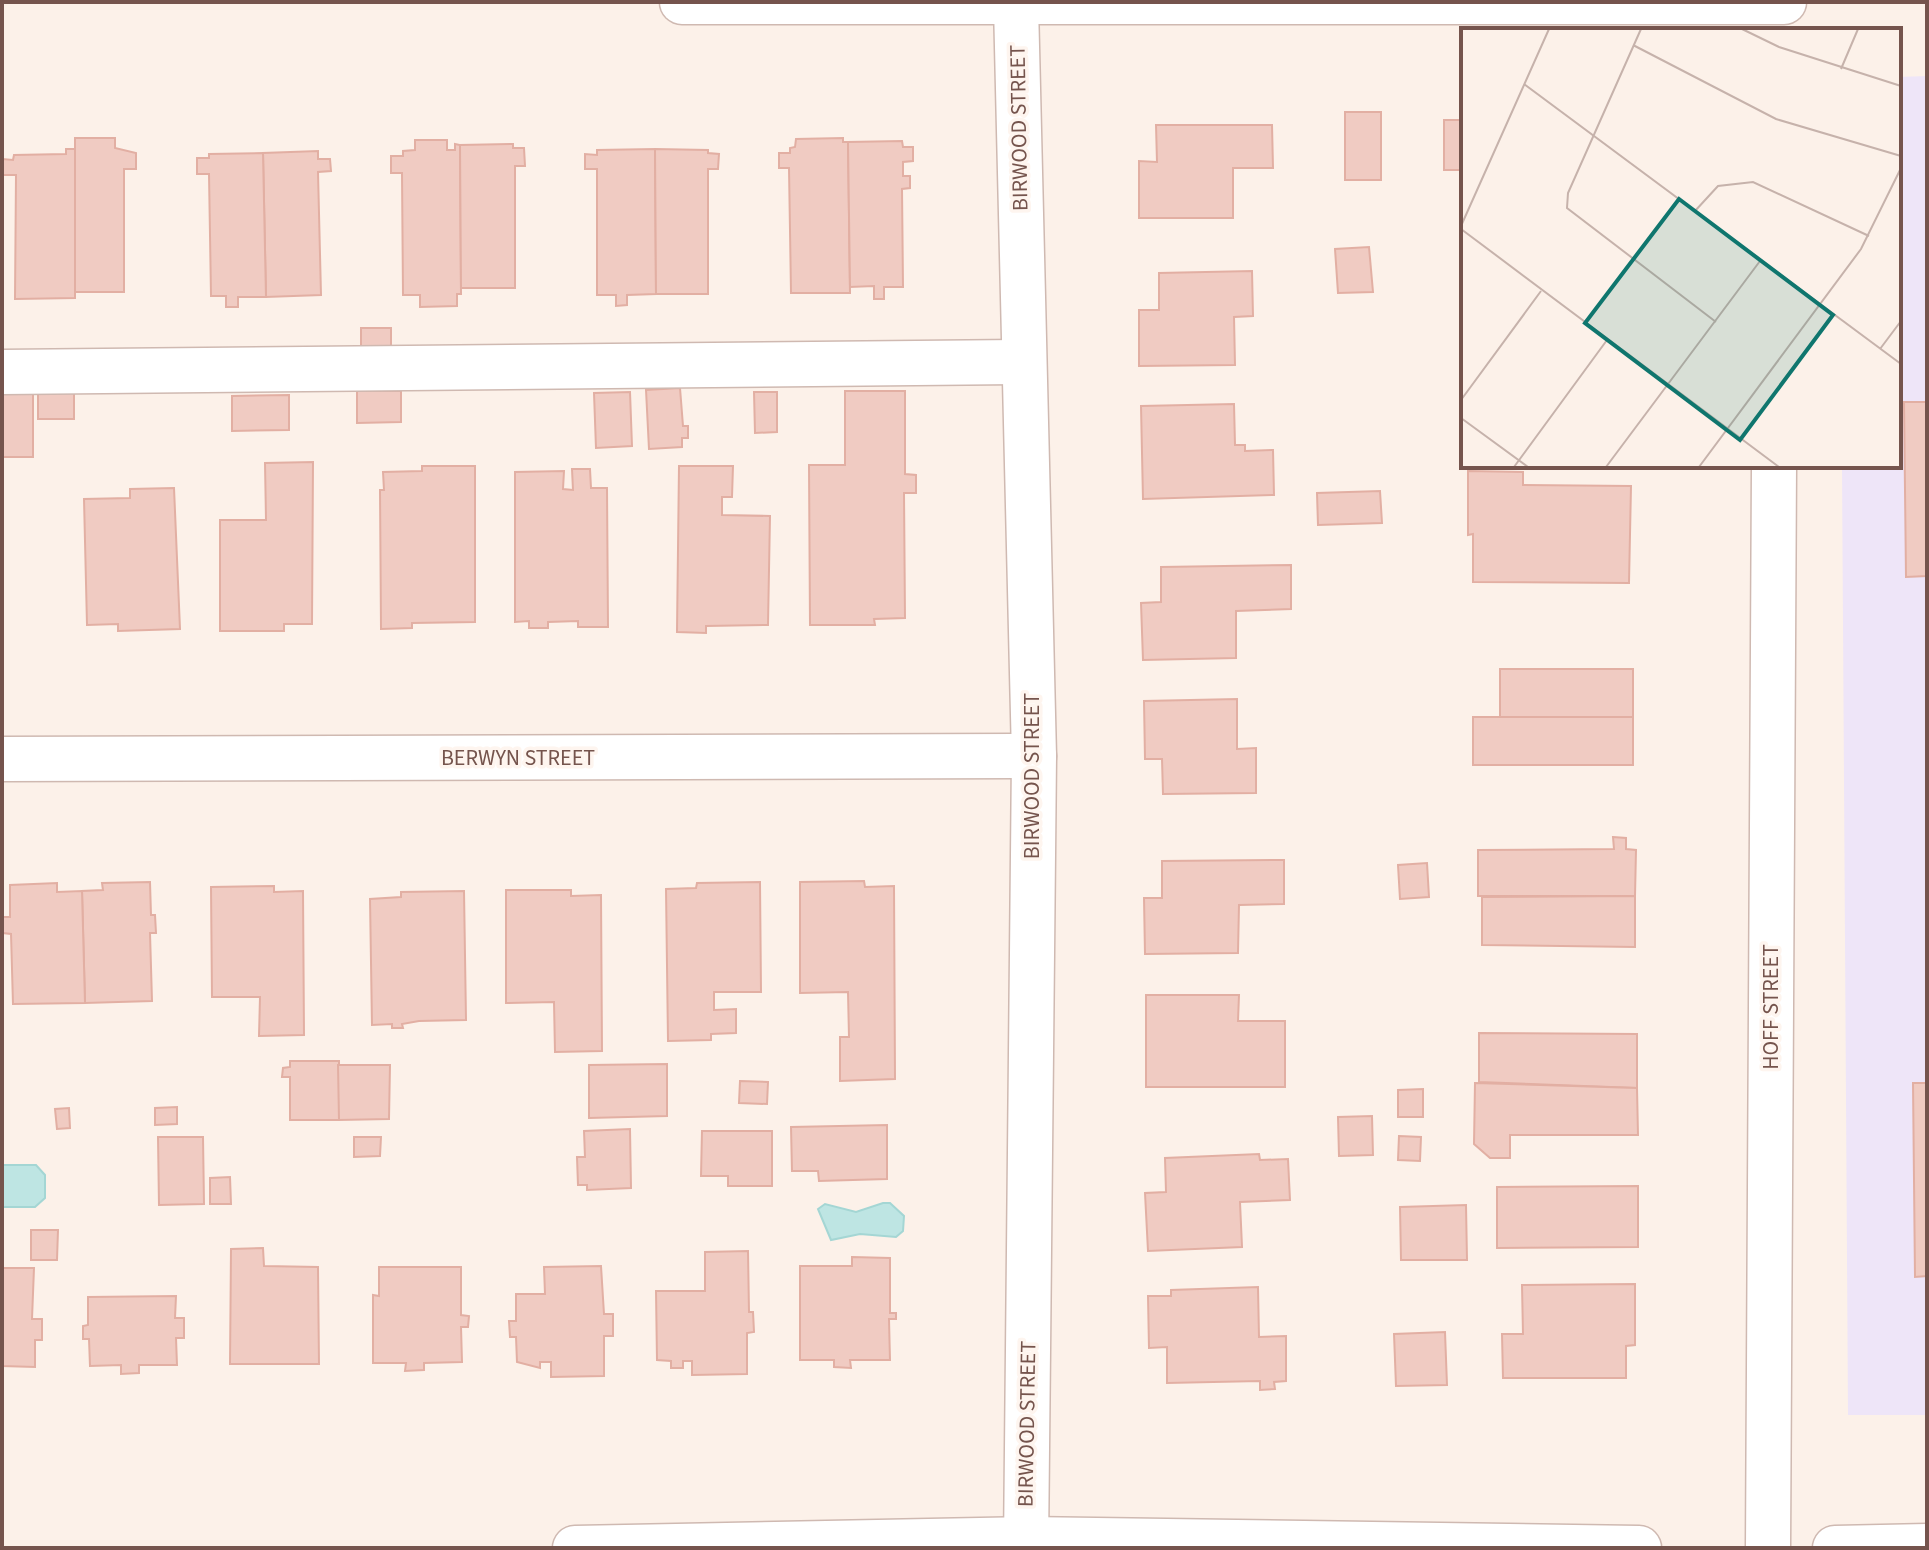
<svg xmlns="http://www.w3.org/2000/svg" width="1929" height="1550" font-family="'Source Sans 3',sans-serif">
  <style>
    .education { fill: #eee5f8 }
    .water { fill: #bee5e3; stroke: #a4d6d4; stroke-width: 2 }
    .building { fill: #f0cbc2; stroke: #e2afa3; stroke-width: 2 }
    .lines { fill: none; stroke-linecap: round; stroke-linejoin: round }
    .minor-casing { stroke: #cfb9b1; stroke-width: 47 }
    .minor { stroke: #fff; stroke-width: 44 }
    .labels { text-anchor: middle; dominant-baseline: central; stroke-width: 7; stroke-linejoin: round; paint-order: stroke }
    .street-label { font-size: 22px; fill: #75544d; stroke: #fef5ef }
    .inset-road { fill: none; stroke: #c6b2ab; stroke-width: 2 }
    .view { fill: #0f766e; fill-opacity: 0.15; stroke: #0f766e; stroke-width: 4 }
    .inset-edge { fill: none; stroke: #75544d; stroke-width: 4 }
  </style>
  <rect width="100%" height="100%" fill="#fcf1e9"/>
  <!-- education -->
  <polygon class="education" points="1927,76 1927,1415 1848,1415 1842,466 1899,466 1899,77"/>
  <!-- water -->
  <g class="water">
    <polygon points="2,1165 36,1165 45,1175 45,1198 35,1207 2,1207"/>
    <polygon points="883,1203 890,1203 904,1216 903,1231 896,1237 860,1234 831,1240 818,1209 825,1204 856,1212"/>
  </g>
  <!-- building -->
  <g class="building">
    <rect x="1345" y="112" width="36" height="68"/>
    <rect x="1444" y="120" width="19" height="50"/>
    <polygon points="1156,125 1272,125 1273,168 1233,168 1233,218 1139,218 1139,161 1157,162"/>
    <polygon points="75,138 115,138 115,148 136,153 136,169 124,169 124,292 75,292"/>
    <polygon points="843,138 843,142 848,142 850,293 791,293 789,168 779,168 779,153 790,153 790,148 795,147 796,139"/>
    <polygon points="415,140 447,140 447,150 455,150 455,144 460,145 461,294 457,294 457,306 420,307 420,295 403,295 402,173 391,173 391,156 403,156 403,151 415,150"/>
    <polygon points="902,141 903,147 913,147 913,161 903,162 903,176 910,176 910,188 902,189 903,287 884,287 884,299 874,299 874,286 850,287 848,142"/>
    <polygon points="513,144 513,148 524,148 525,166 515,166 515,288 461,288 460,145"/>
    <polygon points="66,149 75,149 75,298 15,299 16,175 3,175 3,159 13,160 14,155 66,154"/>
    <polygon points="655,149 656,294 627,295 627,305 616,306 616,295 597,295 597,169 585,169 585,154 597,155 597,150"/>
    <polygon points="655,149 708,150 708,153 719,154 718,169 708,169 708,294 656,294"/>
    <polygon points="318,151 318,159 330,159 331,171 318,172 321,295 266,297 263,153"/>
    <polygon points="263,153 266,297 238,297 238,307 226,307 226,296 211,296 209,174 197,174 197,158 209,158 209,154"/>
    <polygon points="1369,247 1373,292 1338,293 1335,249"/>
    <polygon points="1252,271 1253,316 1234,317 1235,365 1139,366 1139,310 1159,310 1159,273"/>
    <rect x="361" y="328" width="30" height="21"/>
    <polygon points="680,388 683,426 688,426 688,438 682,438 682,447 649,449 646,390"/>
    <polygon points="357,391 401,391 401,422 357,423"/>
    <polygon points="845,391 905,391 905,474 916,475 916,493 904,493 905,618 874,619 875,625 810,625 809,465 845,465"/>
    <polygon points="74,392 74,419 38,419 38,393"/>
    <polygon points="630,392 632,446 596,448 594,393"/>
    <polygon points="754,392 777,392 777,432 755,433"/>
    <rect x="2" y="394" width="31" height="63"/>
    <polygon points="289,395 289,430 232,431 232,396"/>
    <polygon points="1904,402 1927,402 1927,576 1906,577"/>
    <polygon points="1234,404 1235,445 1245,445 1245,451 1273,450 1274,495 1143,499 1141,406"/>
    <polygon points="313,462 312,624 284,624 284,631 220,631 220,520 266,520 265,463"/>
    <polygon points="422,466 475,466 475,622 412,623 412,628 381,629 380,490 384,490 383,472 422,471"/>
    <polygon points="679,466 733,466 732,497 722,497 722,515 770,516 768,625 706,626 706,633 677,632"/>
    <polygon points="572,469 590,469 591,488 607,488 608,627 578,627 578,621 548,622 548,628 529,628 529,621 515,622 515,472 564,471 563,489 573,490"/>
    <polygon points="1468,471 1523,472 1523,485 1631,486 1629,583 1473,582 1473,534 1468,535"/>
    <polygon points="174,488 180,629 118,631 118,624 87,625 84,499 130,498 130,489"/>
    <polygon points="1380,491 1382,523 1318,525 1317,493"/>
    <polygon points="1291,565 1291,609 1236,611 1236,658 1143,660 1141,603 1161,602 1161,567"/>
    <polygon points="1500,669 1633,669 1633,717 1500,718"/>
    <polygon points="1237,699 1237,749 1256,748 1256,793 1163,794 1162,759 1145,759 1144,701"/>
    <rect x="1473" y="717" width="160" height="48"/>
    <polygon points="1613,837 1626,838 1626,849 1636,850 1635,896 1478,896 1478,850 1614,849"/>
    <polygon points="1284,860 1284,904 1239,905 1238,953 1145,954 1144,898 1162,898 1162,861"/>
    <polygon points="1427,863 1429,897 1400,899 1398,865"/>
    <polygon points="864,881 865,887 894,886 895,1079 840,1081 840,1037 849,1037 848,992 800,993 800,882"/>
    <polygon points="150,882 151,915 155,915 156,933 150,933 152,1001 85,1003 82,891 103,890 102,883"/>
    <polygon points="760,882 761,992 714,992 714,1010 736,1009 736,1033 711,1034 711,1040 668,1041 666,889 696,888 697,883"/>
    <polygon points="57,883 57,892 82,891 85,1003 13,1004 11,934 3,933 3,917 10,917 10,885"/>
    <polygon points="274,886 274,892 303,891 304,1035 259,1036 260,997 212,997 211,887"/>
    <polygon points="506,890 571,890 571,896 601,895 602,1051 555,1052 554,1002 506,1003"/>
    <polygon points="464,891 466,1020 419,1021 402,1024 403,1028 392,1028 392,1024 372,1025 370,899 401,897 401,892"/>
    <polygon points="1635,896 1635,947 1482,945 1482,897"/>
    <polygon points="1146,995 1239,995 1238,1021 1285,1021 1285,1087 1146,1087"/>
    <polygon points="1479,1033 1637,1034 1637,1088 1479,1082"/>
    <polygon points="290,1061 339,1061 339,1120 290,1120 290,1077 282,1077 283,1068 290,1067"/>
    <polygon points="667,1064 667,1116 589,1118 589,1065"/>
    <polygon points="338,1065 390,1065 389,1119 339,1120"/>
    <polygon points="740,1081 768,1082 767,1104 739,1103"/>
    <polygon points="1475,1083 1637,1088 1638,1135 1510,1135 1510,1158 1490,1158 1474,1144"/>
    <polygon points="1913,1083 1927,1083 1927,1276 1915,1277"/>
    <polygon points="1423,1089 1423,1117 1398,1117 1398,1090"/>
    <polygon points="177,1107 177,1124 155,1125 155,1108"/>
    <polygon points="69,1108 70,1128 57,1129 55,1109"/>
    <polygon points="1372,1116 1373,1155 1339,1156 1338,1117"/>
    <polygon points="887,1125 887,1179 819,1181 818,1171 792,1171 791,1127"/>
    <polygon points="630,1129 631,1188 587,1190 587,1185 578,1185 577,1157 585,1157 584,1131"/>
    <polygon points="702,1131 772,1131 772,1186 728,1186 728,1176 701,1176"/>
    <polygon points="1399,1136 1421,1137 1420,1161 1398,1160"/>
    <polygon points="158,1137 203,1137 204,1204 159,1205"/>
    <polygon points="354,1137 381,1137 380,1156 354,1157"/>
    <polygon points="1259,1154 1260,1160 1288,1159 1290,1200 1240,1202 1242,1247 1148,1251 1145,1193 1166,1192 1165,1158"/>
    <polygon points="230,1177 231,1204 210,1204 210,1178"/>
    <polygon points="1638,1186 1638,1247 1497,1248 1497,1187"/>
    <polygon points="1466,1205 1467,1260 1401,1260 1400,1207"/>
    <polygon points="31,1230 58,1230 57,1260 31,1260"/>
    <polygon points="263,1248 264,1266 318,1267 319,1364 230,1364 231,1249"/>
    <polygon points="748,1251 749,1312 753,1312 754,1332 747,1333 747,1374 692,1375 692,1361 683,1361 683,1368 671,1368 671,1361 657,1360 656,1291 705,1291 705,1252"/>
    <polygon points="852,1257 890,1258 890,1313 896,1313 896,1319 889,1319 890,1360 850,1360 851,1368 834,1367 834,1360 800,1360 800,1266 852,1266"/>
    <polygon points="601,1266 604,1314 613,1314 613,1336 604,1336 604,1376 551,1377 551,1362 540,1362 540,1368 517,1362 516,1337 510,1337 509,1321 516,1321 516,1294 545,1294 544,1267"/>
    <polygon points="379,1267 461,1267 461,1315 469,1316 468,1327 461,1327 462,1362 424,1363 424,1370 405,1371 406,1363 373,1363 373,1295 379,1296"/>
    <polygon points="2,1268 34,1268 32,1319 42,1319 42,1340 35,1340 35,1367 2,1366"/>
    <polygon points="1635,1284 1635,1345 1626,1346 1626,1378 1503,1378 1502,1334 1523,1334 1522,1285"/>
    <polygon points="1258,1287 1259,1337 1286,1336 1286,1381 1274,1382 1275,1389 1260,1390 1260,1381 1167,1383 1167,1347 1149,1348 1148,1296 1171,1296 1171,1290"/>
    <polygon points="176,1296 175,1318 184,1318 184,1338 176,1338 177,1365 139,1365 139,1373 121,1374 121,1365 90,1366 89,1339 83,1339 83,1326 88,1325 88,1297"/>
    <polygon points="1445,1332 1447,1385 1396,1386 1394,1334"/>
  </g>
  <g class="lines">
    <!-- minor casing -->
    <g class="minor-casing">
      <g id="minor">
        <polyline points="682,2 1784,2"/>
        <polyline points="1016,5 1034,756 1026,1548"/>
        <polyline points="2,372 1024,362"/>
        <polyline points="2,759 1034,756"/>
        <polyline points="575,1548 1026,1539 1639,1548"/>
        <polyline points="1768,1548 1774,466"/>
        <polyline points="1835,1548 1927,1546"/>
      </g>
    </g>
    <!-- minor -->
    <use href="#minor" class="minor"/>
  </g>
  <g class="labels">
    <!-- street labels -->
    <g class="street-label">
      <text transform="translate(1019 128) rotate(-91)">BIRWOOD STREET</text>
      <text x="518" y="758">BERWYN STREET</text>
      <text transform="translate(1032 776) rotate(-90)">BIRWOOD STREET</text>
      <text transform="translate(1771 1007) rotate(-90)">HOFF STREET</text>
      <text transform="translate(1027 1424) rotate(-89)">BIRWOOD STREET</text>
    </g>
  </g>
  <!-- overview -->
  <g transform="translate(1461 28)">
    <rect width="440" height="440" fill="#fcf1e9"/>
    <path class="inset-road" d="M180,1L107,165L106,180L255,294M281,1L318,19L440,58M172,17L315,91L440,128M380,41L397,1M63,56L440,336M234,183L257,158L292,154L408,208M0,198L88,1M0,201L318,439M419,321L440,293M0,372L80,263M0,390L67,439M53,439L146,312M145,439L299,233M238,439L400,221L440,140"/>
    <path class="view" d="M218,171L372,287L279,412L124,295Z"/>
    <rect width="440" height="440" class="inset-edge"/>
  </g>
  <!-- border -->
  <rect width="1929" height="1550" fill="none" stroke="#75544d" stroke-width="8"/>
</svg>
